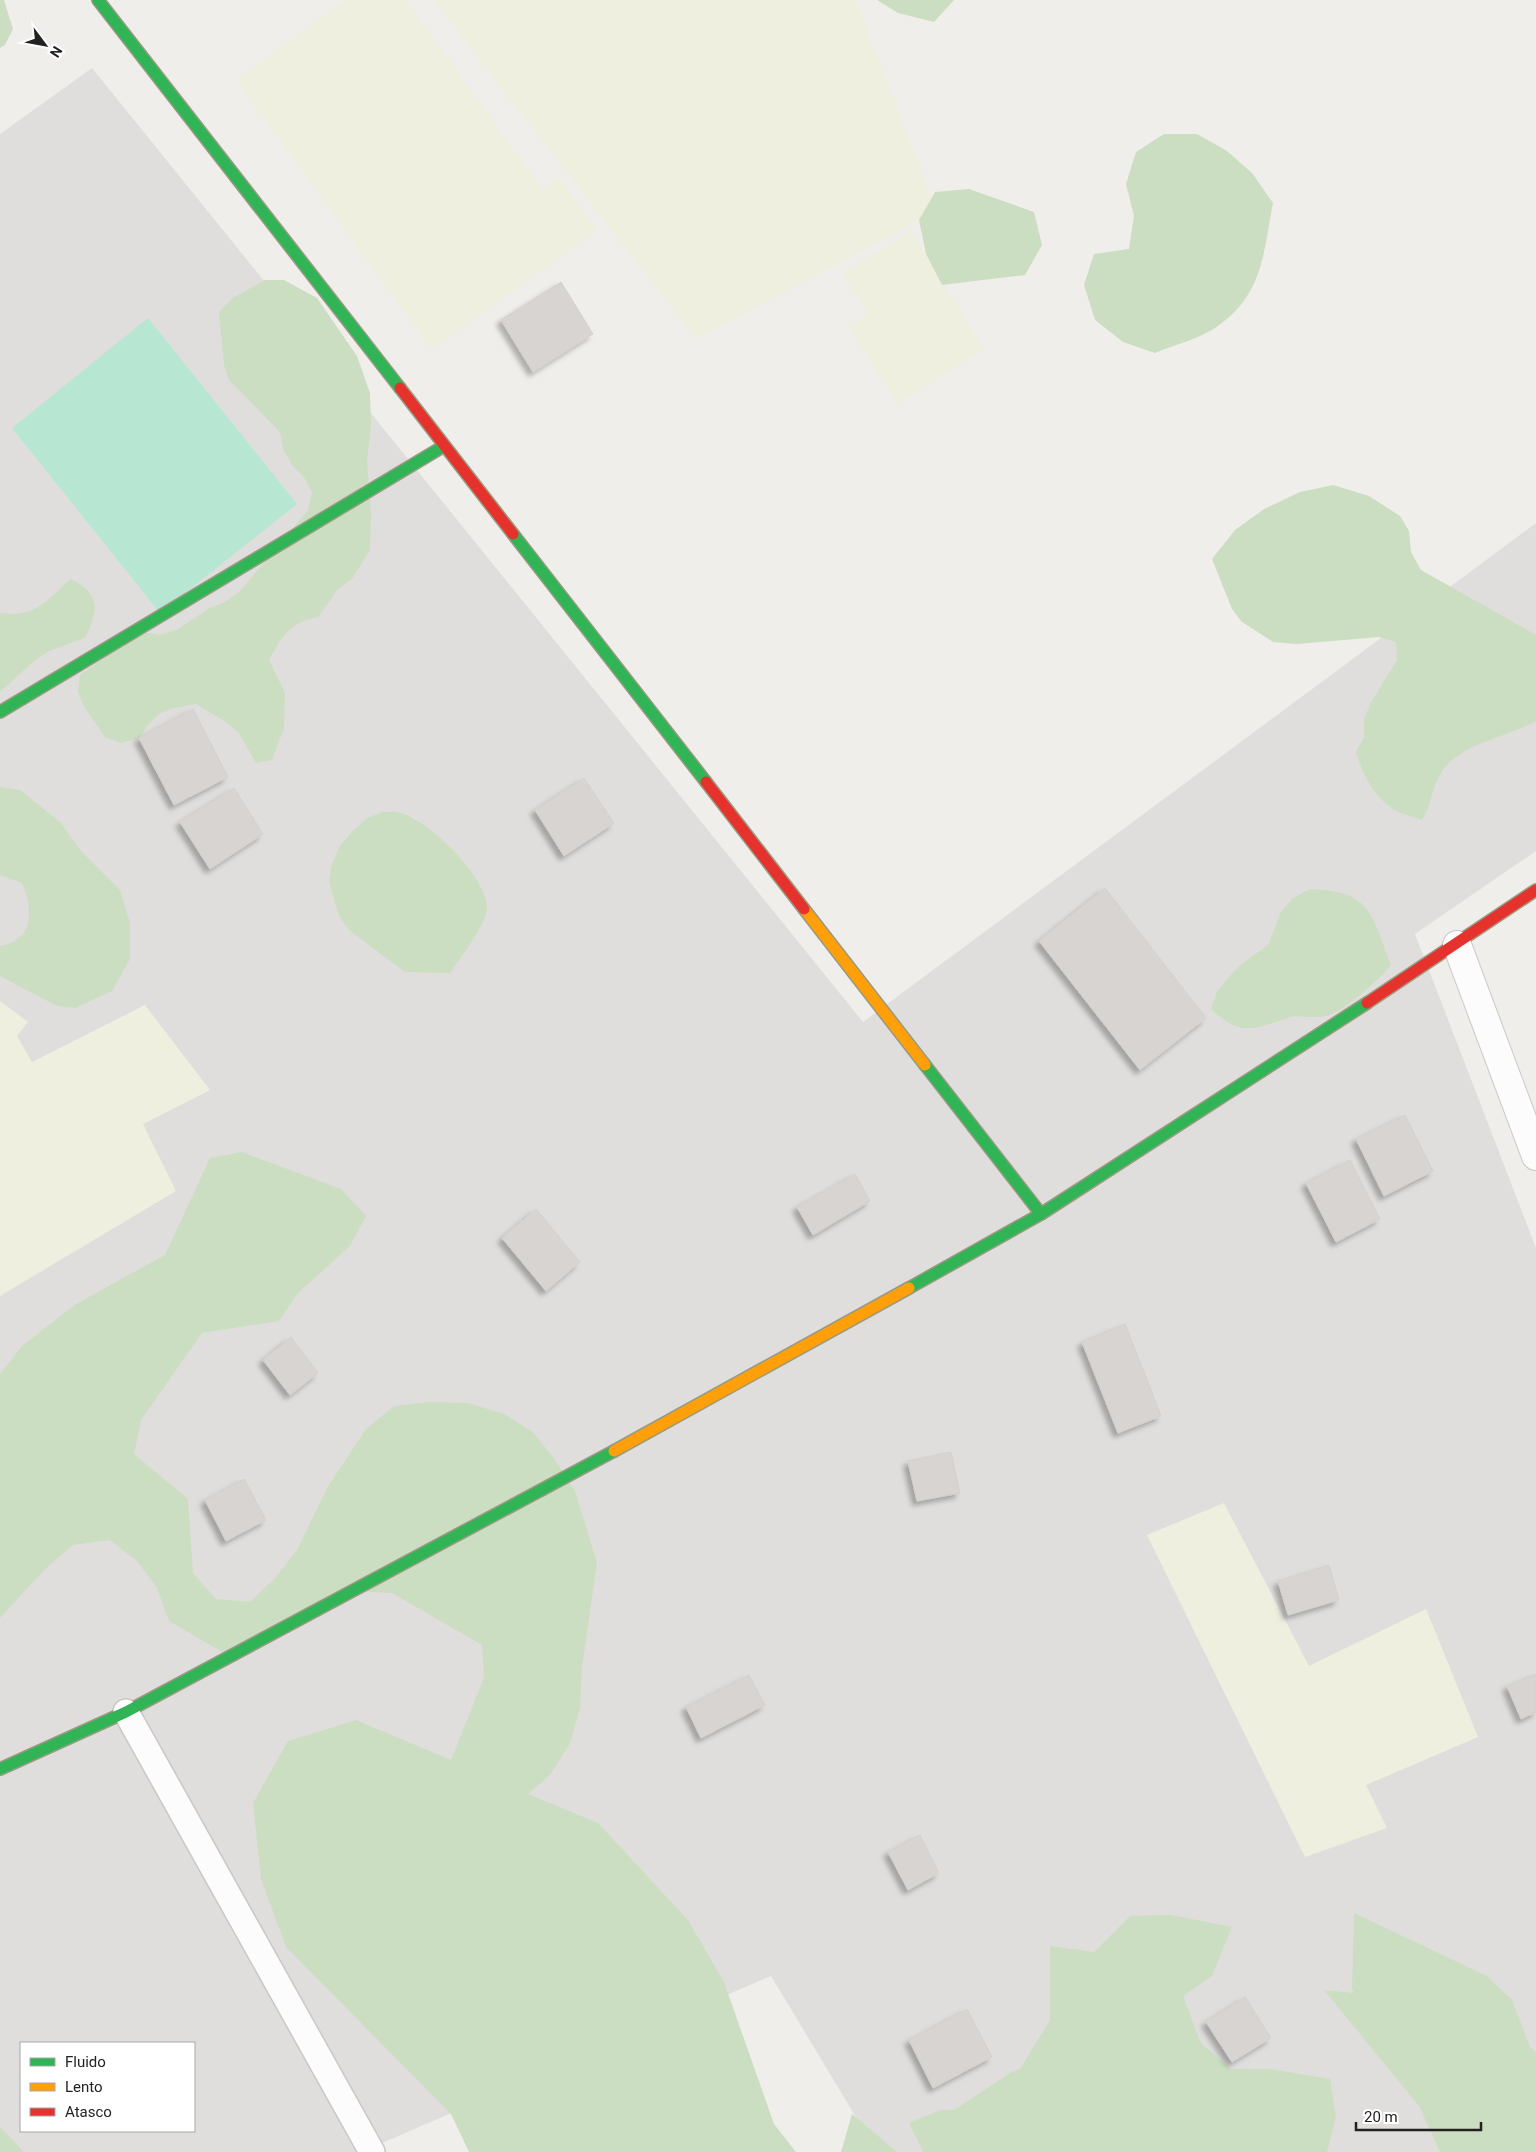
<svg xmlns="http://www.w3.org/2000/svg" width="1536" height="2152" font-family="Roboto,sans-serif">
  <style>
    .residential { fill: #dfdedc; fill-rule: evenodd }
    .farmland { fill: #efefdf }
    .forest { fill: #cbdec1 }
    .pitch { fill: #b7e6d2 }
    .building { fill: #d7d4d2; stroke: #d3d0cc; filter: url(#shadow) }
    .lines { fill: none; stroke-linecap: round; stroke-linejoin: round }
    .lane-casing { stroke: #c9c8c7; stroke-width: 28 }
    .street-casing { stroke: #c9c8c7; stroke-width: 30 }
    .fast-casing { stroke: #999a82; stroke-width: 14 }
    .slow-casing { stroke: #999a82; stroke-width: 14 }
    .jam-casing { stroke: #999a82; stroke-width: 14 }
    .lane { stroke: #fdfcfc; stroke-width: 25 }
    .street { stroke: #fdfcfc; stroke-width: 28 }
    .fast { stroke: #30b455; stroke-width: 11 }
    .slow { stroke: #ff9f0a; stroke-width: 11 }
    .jam { stroke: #e5322d; stroke-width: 11 }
  </style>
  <defs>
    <filter id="shadow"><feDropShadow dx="-4.5" dy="4.5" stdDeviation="2.5" flood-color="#0004"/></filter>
  </defs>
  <rect width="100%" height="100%" fill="#f0eeeb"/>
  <!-- residential -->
  <path class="residential" d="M92,68L863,1022L1536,523V851L1415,934L1536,1248V2152H877L771,1976L361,2152H0V134ZM21,2043H194V2131H21Z"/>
  <!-- farmland -->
  <g class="farmland">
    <polygon points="346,0 406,0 542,189 559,177 597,230 432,350 236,80"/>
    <polygon points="433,0 856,0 937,211 696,339"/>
    <polygon points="911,231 984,349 897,404 849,327 868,315 842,273"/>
    <polygon points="0,1001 28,1022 17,1036 32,1062 145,1005 210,1090 143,1124 176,1191 0,1296"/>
    <polygon points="1224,1503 1309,1666 1426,1609 1478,1737 1366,1785 1387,1828 1305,1857 1147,1535"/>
  </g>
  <!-- forest -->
  <g class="forest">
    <polygon points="0,0 4,0 13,29 5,45 0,48"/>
    <polygon points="877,0 954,0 934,22 898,13"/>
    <path d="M1164,134H1197L1227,151L1252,173L1273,203C1263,255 1263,296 1215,328C1198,339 1174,345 1155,353L1123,342L1095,320L1084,285L1094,254L1129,249L1134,216L1126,184L1136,152Z"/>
    <polygon points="969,189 1034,212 1042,245 1025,275 942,285 926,254 919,220 935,192"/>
    <path d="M265,280H284L317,298L357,356L370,393L371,426L367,461L371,515L370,550L352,579L338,589L318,617C289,623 283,635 269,660L285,693L284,728L272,760L256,763L239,733L226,722L196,704C162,710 159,709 139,738L121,743L105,737L85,708L78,692L80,675L141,632L160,635L178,629L208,609L225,602L240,591L308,510L312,493L304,477L292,465L283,449L280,432L229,380L224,365L219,312L233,298Z"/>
    <path d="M1333,485L1369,496L1400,516L1409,531L1411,552L1421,570L1536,635V721C1508,737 1458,744 1441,773C1432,788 1431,805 1422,820C1413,817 1401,814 1393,809C1374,797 1361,772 1356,751L1364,738V720L1370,704L1397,660L1396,642L1379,637L1297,644L1273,642L1242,622L1232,609L1212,559L1235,530L1264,509L1300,492Z"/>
    <path d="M71,579C101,594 99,611 85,638L49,651L35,660L0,692V613C34,619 47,600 71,579Z"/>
    <path d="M0,787L20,790L60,822L81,851L120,890L130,923V959L112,991L75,1008L57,1006L0,976V946C34,941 34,909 22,883L0,875Z"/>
    <path d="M382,812C387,812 395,811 401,813C430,822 485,875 487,906C488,923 459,959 450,973L405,972L349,930L339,916L329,881L332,864L340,846L352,832L366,819Z"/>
    <path d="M1310,889C1372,891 1371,914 1391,965C1380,979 1345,1010 1329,1015C1317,1019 1306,1016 1295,1016C1289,1017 1282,1020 1276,1022C1247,1032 1234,1031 1211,1009L1217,992L1228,978L1239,966L1268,945L1281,912L1293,898Z"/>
    <polygon points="242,1152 341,1189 366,1216 350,1246 298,1293 279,1321 202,1333 141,1420 134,1454 188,1499 193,1573 216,1599 250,1602 275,1578 297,1550 327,1488 366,1429 394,1406 431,1402 468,1403 504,1414 533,1432 555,1460 575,1491 597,1563 582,1668 580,1709 569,1745 550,1775 528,1794 598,1823 688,1920 724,1982 774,2124 796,2152 469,2152 451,2114 286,1947 261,1879 253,1803 288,1741 356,1720 451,1760 484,1678 482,1645 392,1593 358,1591 227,1655 169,1621 157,1588 137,1561 110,1540 73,1545 45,1569 0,1618 0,1374 22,1346 76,1304 165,1255 210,1158"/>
    <polygon points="1354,1913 1487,1976 1512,2000 1530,2047 1536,2052 1536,2152 1440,2152 1419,2106 1324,1990 1354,1993 1352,1989"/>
    <polygon points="1171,1915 1232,1927 1212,1976 1183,1996 1201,2043 1231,2069 1271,2069 1330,2079 1336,2117 1327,2152 923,2152 909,2123 940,2110 954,2110 1010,2073 1020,2069 1050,2020 1050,1946 1094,1952 1130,1916"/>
    <polygon points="852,2114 897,2152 841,2152"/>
    <polygon points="0,2127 24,2152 0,2152"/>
  </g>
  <!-- pitch -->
  <polygon class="pitch" points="148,318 297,504 160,613 12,428"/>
  <!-- building -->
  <g class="building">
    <polygon points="561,282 593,334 533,372 501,320"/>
    <polygon points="193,709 228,777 174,805 139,738"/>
    <polygon points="584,778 614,823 564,856 535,810"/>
    <polygon points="234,788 263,834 210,869 180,822"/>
    <polygon points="1105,888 1206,1018 1140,1070 1039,941"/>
    <polygon points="1405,1115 1433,1171 1384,1196 1356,1139"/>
    <polygon points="1350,1160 1380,1219 1336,1242 1306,1183"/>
    <polygon points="855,1174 870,1201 813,1235 797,1207"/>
    <polygon points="536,1209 580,1262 546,1291 502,1238"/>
    <polygon points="1125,1324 1161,1416 1118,1433 1082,1342"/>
    <polygon points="291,1337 318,1373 290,1395 263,1360"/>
    <polygon points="951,1452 960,1493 917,1501 908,1461"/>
    <polygon points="244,1479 266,1520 226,1541 205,1500"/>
    <polygon points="1329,1565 1339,1600 1288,1615 1278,1581"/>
    <polygon points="1536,1674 1536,1712 1521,1719 1507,1686"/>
    <polygon points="749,1675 765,1705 701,1738 686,1707"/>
    <polygon points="920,1835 939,1873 908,1890 888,1852"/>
    <polygon points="1245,1997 1271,2038 1232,2062 1206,2022"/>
    <polygon points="967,2009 992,2057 933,2088 909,2040"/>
  </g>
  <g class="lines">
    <!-- lane casing -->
    <g class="lane-casing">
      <polyline id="lane" points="126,1712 372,2152"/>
    </g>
    <!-- street casing -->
    <g class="street-casing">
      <polyline id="street" points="1457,945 1536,1156"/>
    </g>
    <!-- fast casing -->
    <g class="fast-casing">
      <g id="fast">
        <polyline points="98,0 400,388"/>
        <polyline points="513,534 706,782"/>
        <polyline points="0,712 444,446"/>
        <polyline points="925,1065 1041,1214"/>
        <polyline points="909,1288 1041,1214 1367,1003"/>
        <polyline points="0,1769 126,1712 614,1451"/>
      </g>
    </g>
    <!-- slow casing -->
    <g class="slow-casing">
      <g id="slow">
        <polyline points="804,909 925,1065"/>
        <polyline points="614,1451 909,1288"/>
      </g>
    </g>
    <!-- jam casing -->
    <g class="jam-casing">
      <g id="jam">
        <polyline points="400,388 513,534"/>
        <polyline points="706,782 804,909"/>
        <polyline points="1367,1003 1536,890"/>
      </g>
    </g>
    <!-- lane -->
    <use href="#lane" class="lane"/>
    <!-- street -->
    <use href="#street" class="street"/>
    <!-- fast -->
    <use href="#fast" class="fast"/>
    <!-- slow -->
    <use href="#slow" class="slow"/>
    <!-- jam -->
    <use href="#jam" class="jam"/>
  </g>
  <!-- legend -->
  <rect x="20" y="2042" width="175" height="90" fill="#ffffff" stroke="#a7a7a7"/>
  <rect x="30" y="2058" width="25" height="8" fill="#30b455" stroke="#a7a7a7"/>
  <text x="65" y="2067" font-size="15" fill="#222222">Fluido</text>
  <rect x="30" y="2083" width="25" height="8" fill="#ff9f0a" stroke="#a7a7a7"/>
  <text x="65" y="2092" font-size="15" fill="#222222">Lento</text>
  <rect x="30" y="2108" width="25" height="8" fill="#e5322d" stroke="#a7a7a7"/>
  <text x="65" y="2117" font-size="15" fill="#222222">Atasco</text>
  <!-- north arrow -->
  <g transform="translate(45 45) rotate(122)" stroke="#ffffff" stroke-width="4" paint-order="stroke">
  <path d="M0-4L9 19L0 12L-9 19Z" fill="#222222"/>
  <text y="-8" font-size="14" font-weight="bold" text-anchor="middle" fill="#222222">N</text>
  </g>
  <!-- scale -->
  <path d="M1356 2122v8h125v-8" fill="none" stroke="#222222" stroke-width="2.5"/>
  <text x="1364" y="2122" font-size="15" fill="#222222" stroke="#ffffff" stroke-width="4" paint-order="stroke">20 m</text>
</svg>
